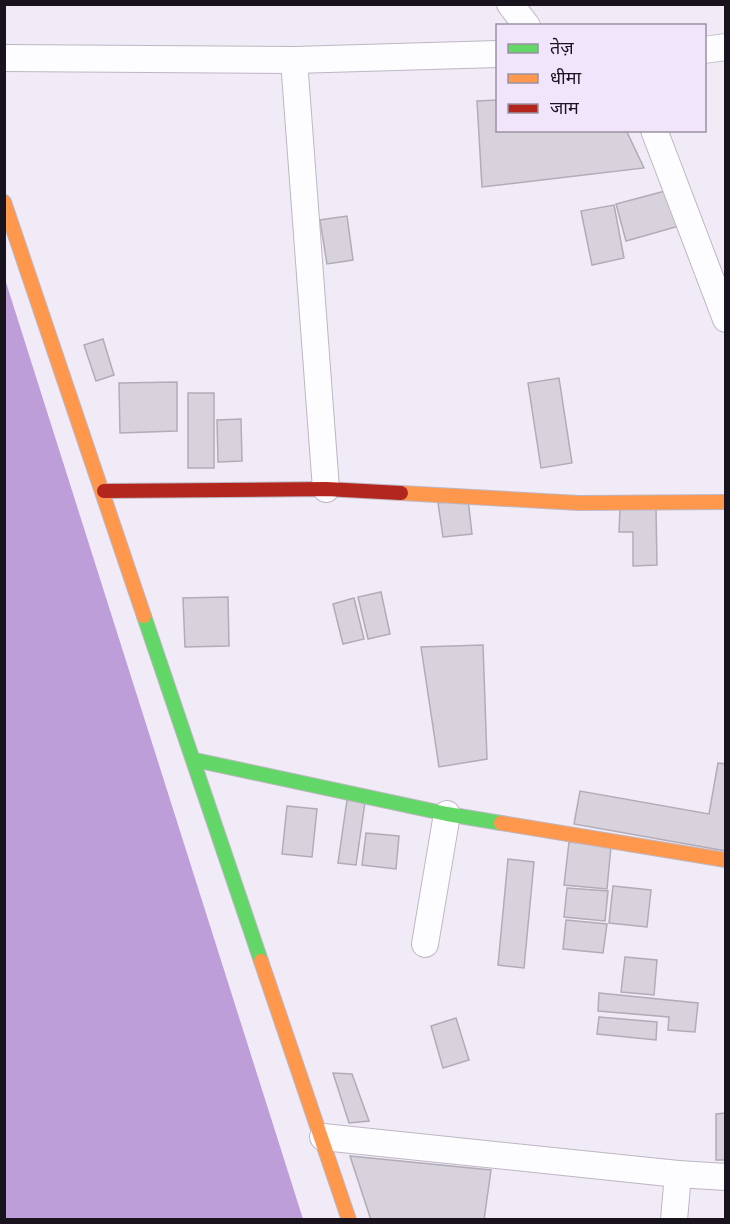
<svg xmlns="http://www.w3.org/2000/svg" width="730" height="1224" font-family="Commissioner,'Noto Sans Devanagari',sans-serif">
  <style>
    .water { fill: #bd9ed8 }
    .building { fill: #d8d2dd; stroke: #b2acb7; stroke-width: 1.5 }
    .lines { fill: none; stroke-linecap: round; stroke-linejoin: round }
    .street-casing { stroke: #bdb7c3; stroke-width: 28 }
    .fast-casing { stroke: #bdb7c3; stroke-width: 16 }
    .slow-casing { stroke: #bdb7c3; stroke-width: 16 }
    .jam-casing { stroke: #bdb7c3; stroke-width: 16 }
    .street { stroke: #fdfcfe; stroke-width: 26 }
    .fast { stroke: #63d668; stroke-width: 14 }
    .slow { stroke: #ff974d; stroke-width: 14 }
    .jam { stroke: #b3261e; stroke-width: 14 }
  </style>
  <rect width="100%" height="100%" fill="#f1eaf7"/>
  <!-- water -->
  <polygon class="water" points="4,276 303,1219 5,1219"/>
  <!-- building -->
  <g class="building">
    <polygon points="498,100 498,130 626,130 644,168 482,187 477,101"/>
    <polygon points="669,190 679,226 626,241 616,204"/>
    <polygon points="614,205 624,258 592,265 581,211"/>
    <polygon points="347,216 353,260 327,264 320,220"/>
    <polygon points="103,339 114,375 96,381 84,345"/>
    <polygon points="559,378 572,463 541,468 528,383"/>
    <polygon points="177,382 177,431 120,433 119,383"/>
    <rect x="188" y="393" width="26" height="75"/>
    <polygon points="241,419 242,461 218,462 217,420"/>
    <polygon points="468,499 472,534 443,537 438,503"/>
    <polygon points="620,508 656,508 657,565 633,566 633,532 619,532"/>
    <polygon points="381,592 390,634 368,639 358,597"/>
    <polygon points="228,597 229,646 185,647 183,598"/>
    <polygon points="354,598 364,639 343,644 333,604"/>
    <polygon points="483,645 487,759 439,767 421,647"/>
    <polygon points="718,763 726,764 726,851 574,824 580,791 709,814"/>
    <polygon points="347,800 365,802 356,865 338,863"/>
    <polygon points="287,806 317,809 312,857 282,854"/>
    <polygon points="366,833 399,836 396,869 362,865"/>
    <polygon points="569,842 611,846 607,889 564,885"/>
    <polygon points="508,859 534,862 524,968 498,965"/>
    <polygon points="613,886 651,890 647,927 609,923"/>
    <polygon points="567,888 608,891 605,921 564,917"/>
    <polygon points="566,920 607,924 603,953 563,949"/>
    <polygon points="625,957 657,960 654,995 621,992"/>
    <polygon points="599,993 698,1003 695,1032 668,1030 669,1017 598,1011"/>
    <polygon points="599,1017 657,1022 656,1040 597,1034"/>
    <polygon points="456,1018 469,1060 443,1068 431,1026"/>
    <polygon points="333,1073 352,1074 369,1121 349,1123"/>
    <polygon points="726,1113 726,1160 716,1160 716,1114"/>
    <polygon points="350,1156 491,1170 484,1220 371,1220"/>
  </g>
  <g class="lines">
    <!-- street casing -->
    <g class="street-casing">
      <g id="street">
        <polyline points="510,4 527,26"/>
        <polyline points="704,50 726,47"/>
        <polyline points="4,58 294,60 498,54"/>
        <polyline points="294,60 326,489"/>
        <polyline points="654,130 726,319"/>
        <polyline points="425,944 447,814"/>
        <polyline points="323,1137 678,1174 726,1177"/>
        <polyline points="674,1220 678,1174"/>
      </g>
    </g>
    <!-- fast casing -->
    <g class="fast-casing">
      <g id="fast">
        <polyline points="144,616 261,961"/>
        <polyline points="195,760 447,814 501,823"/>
      </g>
    </g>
    <!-- slow casing -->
    <g class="slow-casing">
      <g id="slow">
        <polyline points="4,202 144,616"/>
        <polyline points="401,493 579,503 726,502"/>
        <polyline points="501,823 726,860"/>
        <polyline points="261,961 349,1220"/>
      </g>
    </g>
    <!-- jam casing -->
    <g class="jam-casing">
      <polyline id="jam" points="104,491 326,489 401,493"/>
    </g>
    <!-- street -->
    <use href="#street" class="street"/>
    <!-- fast -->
    <use href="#fast" class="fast"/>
    <!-- slow -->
    <use href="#slow" class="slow"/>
    <!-- jam -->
    <use href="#jam" class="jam"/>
  </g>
  <!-- border -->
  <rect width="730" height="1224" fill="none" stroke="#18131c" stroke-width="12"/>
  <!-- legend -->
  <rect x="496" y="24" width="210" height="108" fill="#f1e5fc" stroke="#9a91a2" stroke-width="1.5"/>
  <rect x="508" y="44" width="30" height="9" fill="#63d668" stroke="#9a91a2" stroke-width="1.5"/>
  <text x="550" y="54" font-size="18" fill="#18131c">तेज़</text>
  <rect x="508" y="74" width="30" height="9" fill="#ff974d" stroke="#9a91a2" stroke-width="1.5"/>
  <text x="550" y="84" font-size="18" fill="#18131c">धीमा</text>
  <rect x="508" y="104" width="30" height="9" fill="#b3261e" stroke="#9a91a2" stroke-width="1.5"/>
  <text x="550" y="114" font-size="18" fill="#18131c">जाम</text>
</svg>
